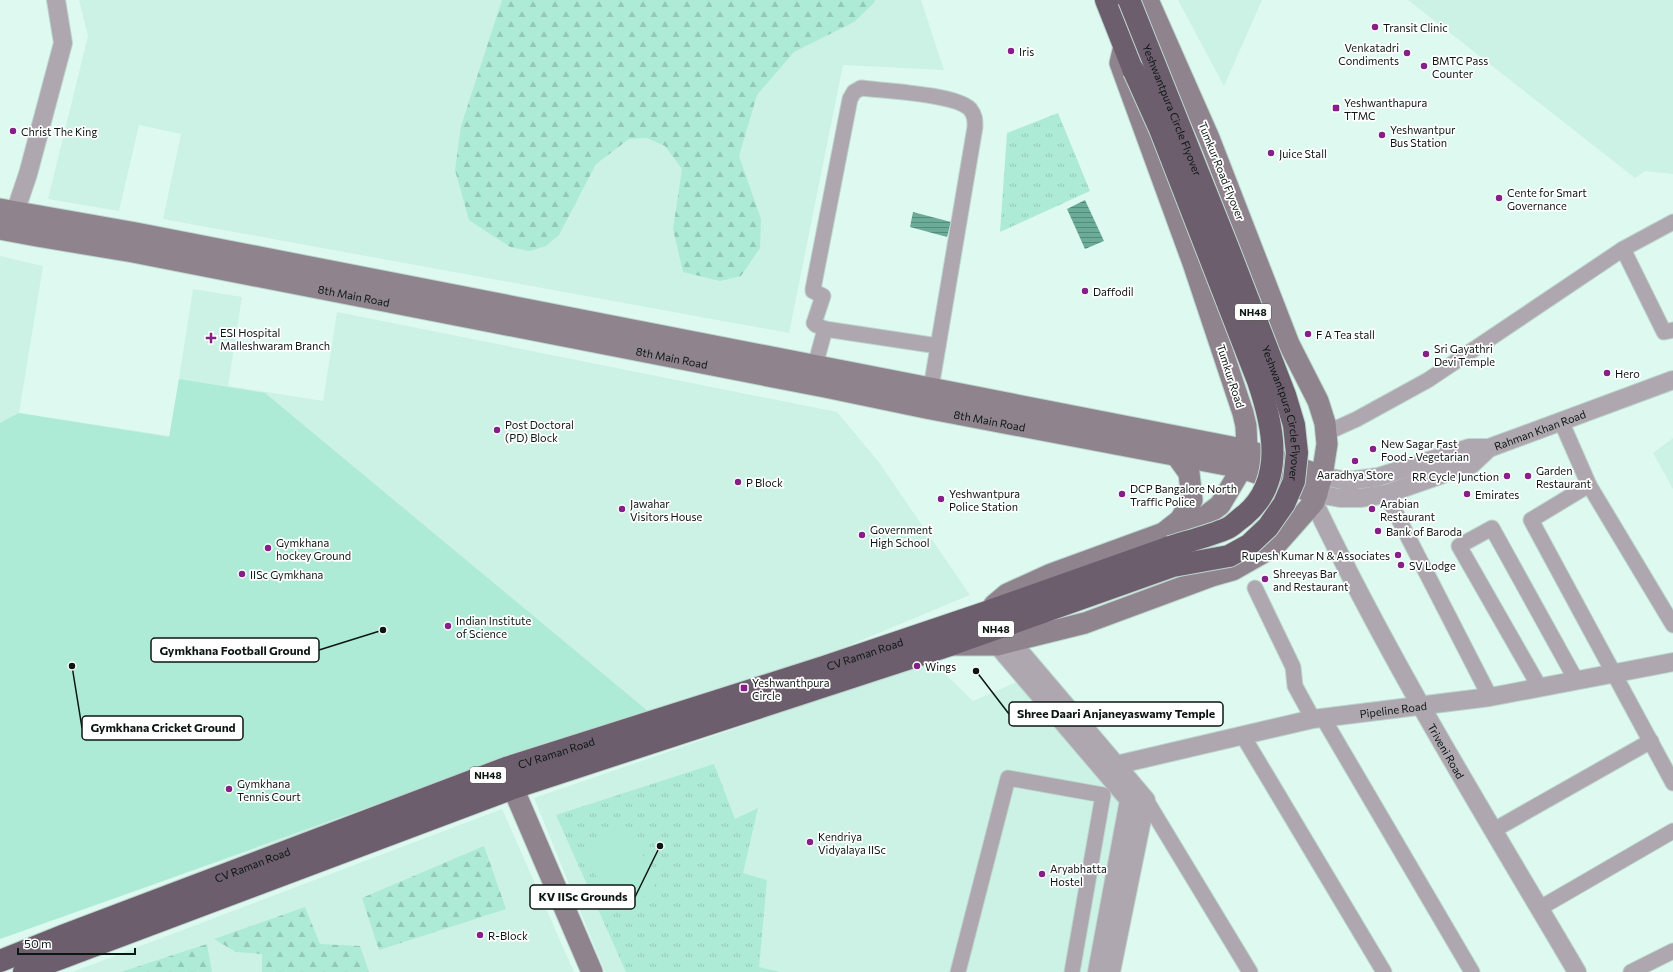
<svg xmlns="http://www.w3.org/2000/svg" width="1673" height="972" font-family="Commissioner,sans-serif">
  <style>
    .built { fill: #ccf1e5 }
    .grass { fill: url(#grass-tufts) }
    .forest { fill: url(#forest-firs) }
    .pitch { fill: #adebd7 }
    .water { fill: url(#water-rules) }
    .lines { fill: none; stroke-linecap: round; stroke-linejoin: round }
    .minor-casing { stroke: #bcd6cd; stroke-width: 17 }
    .tertiary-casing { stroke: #bcd6cd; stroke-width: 20 }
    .secondary-casing { stroke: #bcd6cd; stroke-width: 23 }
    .trunk-casing { stroke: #bcd6cd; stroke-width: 24 }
    .minor { stroke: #afa7af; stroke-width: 15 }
    .tertiary { stroke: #afa7af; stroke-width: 18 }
    .secondary { stroke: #8f838e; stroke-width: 21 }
    .trunk { stroke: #6d5e6d; stroke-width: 22 }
    .trunk-bridge-casing { stroke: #bcd6cd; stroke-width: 24; stroke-linecap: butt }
    .trunk-bridge { stroke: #6d5e6d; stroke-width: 22 }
    .poi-dot { fill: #861f87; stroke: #fff; stroke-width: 1.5 }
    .labels { text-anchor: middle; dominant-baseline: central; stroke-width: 3.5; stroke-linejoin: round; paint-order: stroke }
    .shield { fill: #fff; stroke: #555c5a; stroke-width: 1 }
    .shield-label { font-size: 10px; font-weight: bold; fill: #0c1613 }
    .poi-label { font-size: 11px; fill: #0c1613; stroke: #fff; text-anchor: start }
    .street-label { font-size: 11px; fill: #0c1613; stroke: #fff }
    .leader { fill: none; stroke: #0c1613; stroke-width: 1.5 }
    .callout-dot { fill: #0c1613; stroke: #fff; stroke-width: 1.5 }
    .callout { fill: #fff; stroke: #0c1613; stroke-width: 1.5 }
    .callout-label { font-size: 12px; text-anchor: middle; font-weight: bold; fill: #0c1613 }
  </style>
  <defs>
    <pattern id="grass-tufts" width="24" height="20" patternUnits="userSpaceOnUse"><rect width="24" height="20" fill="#adebd7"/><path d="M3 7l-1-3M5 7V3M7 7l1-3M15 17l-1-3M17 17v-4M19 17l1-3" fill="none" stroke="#94c9b8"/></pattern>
    <pattern id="forest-firs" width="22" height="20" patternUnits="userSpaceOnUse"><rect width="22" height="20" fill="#adebd7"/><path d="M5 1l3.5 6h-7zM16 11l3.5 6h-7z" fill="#94c9b8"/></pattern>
    <pattern id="water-rules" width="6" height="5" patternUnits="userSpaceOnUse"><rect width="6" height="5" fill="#6bac98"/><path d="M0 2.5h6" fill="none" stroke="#568b7b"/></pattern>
  </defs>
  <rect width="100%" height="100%" fill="#defaf0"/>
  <!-- built -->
  <g class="built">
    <polygon points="79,0 921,0 944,70 843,65 789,333 163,219 181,134 139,125 119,211 48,199 88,36"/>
    <polygon points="1178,0 1262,0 1224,86"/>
    <polygon points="1408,0 1673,0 1673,174 1645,171 1635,178"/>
    <polygon points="0,256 43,266 19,413 170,436 193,289 242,297 228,386 323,401 337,312 837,412 878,461 970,595 821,657 386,803 0,939"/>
    <polygon points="1673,438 1673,489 1653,453"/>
    <polygon points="932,661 973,701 1019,681 1121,799 1090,972 605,972 534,798"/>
    <polygon points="502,809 574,972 72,972"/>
  </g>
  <!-- grass -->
  <g class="grass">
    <polygon points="1058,113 1090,191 1000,232 1007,133"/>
    <polygon points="714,764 735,819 758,808 743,873 767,880 759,967 780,972 626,972 556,815"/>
  </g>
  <!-- forest -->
  <g class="forest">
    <polygon points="502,0 875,0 874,3 854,22 794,52 757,95 739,156 761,219 760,248 741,276 720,281 683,272 673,229 682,169 665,146 647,138 629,139 596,164 559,235 546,246 530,251 510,247 469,220 455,170 461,126"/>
    <polygon points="484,846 506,909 379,950 362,898"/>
    <polygon points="305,907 320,944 360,946 369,972 262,972 262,954 236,952 214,939"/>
    <polygon points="207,944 212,972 121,972"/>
  </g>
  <!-- pitch -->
  <g class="pitch">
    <polygon points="179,379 265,393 649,712 503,759 0,939 0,423 19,413 169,437"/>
    <polygon points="632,827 657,891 609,910 584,845"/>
  </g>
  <!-- water -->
  <g class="water">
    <polygon points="1085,200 1104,241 1085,249 1067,209"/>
    <polygon points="913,212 951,222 947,237 910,227"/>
  </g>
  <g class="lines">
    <!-- minor casing -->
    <g class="minor-casing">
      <g id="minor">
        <polyline points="1623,249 1664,332 1673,330"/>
        <polyline points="825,329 938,346"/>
        <path d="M815,366L825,329L816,325L814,323L823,296L813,291V289L850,99L854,92L861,88C885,91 955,94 970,109C975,115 975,120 975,127L931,388"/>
        <polyline points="1561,421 1589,485 1673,625"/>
        <polyline points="1326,433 1357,419 1428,380 1623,249 1673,222"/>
        <polyline points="1589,485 1531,520 1673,783"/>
        <polyline points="1386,494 1490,697"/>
        <polyline points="1255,588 1293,667 1295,686 1313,719"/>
        <polyline points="1540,688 1459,546 1492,528 1576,680"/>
        <polyline points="1323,718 1472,972"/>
        <polyline points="1243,736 1384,972"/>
        <polyline points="1140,800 1146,800 1250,972"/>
        <polyline points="1494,830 1651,741"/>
        <polyline points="1540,908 1673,831"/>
        <polyline points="958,972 1008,778 1103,795 1072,972"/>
        <polyline points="1631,972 1673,951"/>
      </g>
    </g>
    <!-- tertiary casing -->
    <g class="tertiary-casing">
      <g id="tertiary">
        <polyline points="11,224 28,174 63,43 56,0"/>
        <polyline points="1322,476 1347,481 1378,477 1469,448 1489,448"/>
        <path id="s1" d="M1317,494L1340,498H1360L1386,494L1472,464L1489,448L1673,380"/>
        <path id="s2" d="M1314,502C1391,664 1486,817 1577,972"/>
        <polyline points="1011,641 1146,800 1111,972"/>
        <polyline points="997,645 1129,800 1097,972"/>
        <path id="s3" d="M1116,765L1313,719L1490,697L1673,662"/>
      </g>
    </g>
    <!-- secondary casing -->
    <g class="secondary-casing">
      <g id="secondary">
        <polyline points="0,209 136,233 1247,450 1322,476"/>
        <path id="s4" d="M0,229L37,236L133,252L825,387L926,408L1242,468L1317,494"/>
        <polyline points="1166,531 1180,520 1192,500 1189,473 1176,455"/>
        <polyline points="994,605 1007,594 1051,574 1166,532 1190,525 1203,518 1220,505 1242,468 1247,450 1246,426 1243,413 1193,263 1120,63 1123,50"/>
        <polyline points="954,645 997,645 1085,623 1212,576 1233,570 1275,546 1314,502 1322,476 1327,444 1325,423 1318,401 1289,344 1209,138 1148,0"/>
        <polyline points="513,788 592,972"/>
      </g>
    </g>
    <!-- trunk casing -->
    <g class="trunk-casing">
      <g id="trunk">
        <polyline points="1106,0 1134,71"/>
        <path id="s5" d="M0,961L65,935L506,768L824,667L984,613L1170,547"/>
        <polyline points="24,972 513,788 950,645 1173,566"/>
      </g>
    </g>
    <!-- minor -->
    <use href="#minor" class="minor"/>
    <!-- tertiary -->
    <use href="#tertiary" class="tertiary"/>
    <!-- secondary -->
    <use href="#secondary" class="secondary"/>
    <!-- trunk -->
    <use href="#trunk" class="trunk"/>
    <!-- trunk-bridge casing -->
    <g class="trunk-bridge-casing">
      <g id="trunk-bridge">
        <path id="s6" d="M1129,0L1227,245L1285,395L1294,425L1297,453L1294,481L1284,504L1268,527L1249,545L1229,556L1173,566"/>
        <path d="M1134,71L1160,129L1258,381C1273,425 1286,480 1245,515C1239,519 1234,525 1228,528C1210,536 1189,541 1170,547"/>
      </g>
    </g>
    <!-- trunk-bridge -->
    <use href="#trunk-bridge" class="trunk-bridge"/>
  </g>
  <!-- markers -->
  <g class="poi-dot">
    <circle cx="1375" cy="27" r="4"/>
    <circle cx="1011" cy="51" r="4"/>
    <circle cx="1407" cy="53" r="4"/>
    <circle cx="1424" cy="66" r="4"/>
    <rect x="1332" y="104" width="8" height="8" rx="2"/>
    <circle cx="13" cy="131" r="4"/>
    <circle cx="1382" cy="135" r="4"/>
    <circle cx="1271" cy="153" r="4"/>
    <circle cx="1499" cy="198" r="4"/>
    <circle cx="1085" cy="291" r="4"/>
    <circle cx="1308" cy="334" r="4"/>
    <path d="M209 332h4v4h4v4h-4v4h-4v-4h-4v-4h4z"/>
    <circle cx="1426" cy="354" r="4"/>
    <circle cx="1607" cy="373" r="4"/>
    <circle cx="497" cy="430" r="4"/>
    <circle cx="1373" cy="449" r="4"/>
    <circle cx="1355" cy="461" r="4"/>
    <circle cx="1507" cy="476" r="4"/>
    <circle cx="1528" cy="476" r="4"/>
    <circle cx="738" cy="482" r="4"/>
    <circle cx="1122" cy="494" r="4"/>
    <circle cx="1467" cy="494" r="4"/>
    <circle cx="941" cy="499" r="4"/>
    <circle cx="622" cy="509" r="4"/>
    <circle cx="1372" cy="509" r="4"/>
    <circle cx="1378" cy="531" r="4"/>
    <circle cx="862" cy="535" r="4"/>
    <circle cx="268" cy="548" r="4"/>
    <circle cx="1398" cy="555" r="4"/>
    <circle cx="1401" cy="565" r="4"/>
    <circle cx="242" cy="574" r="4"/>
    <circle cx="1265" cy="579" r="4"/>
    <circle cx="448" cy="626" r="4"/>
    <circle cx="917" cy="666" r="4"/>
    <rect x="740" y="684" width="8" height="8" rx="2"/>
    <circle cx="229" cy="789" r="4"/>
    <circle cx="810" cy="842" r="4"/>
    <circle cx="1042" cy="874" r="4"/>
    <circle cx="480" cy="935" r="4"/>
  </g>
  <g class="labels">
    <!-- shield labels -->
    <g class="shield">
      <rect x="1235" y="304" width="36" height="16" rx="3"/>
      <rect x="978" y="621" width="36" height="16" rx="3"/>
      <rect x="470" y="767" width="36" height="16" rx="3"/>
    </g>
    <g class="shield-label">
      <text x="1253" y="312">NH48</text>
      <text x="996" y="629">NH48</text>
      <text x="488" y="775">NH48</text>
    </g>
    <!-- poi labels -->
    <g class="poi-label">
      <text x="1383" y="27">Transit Clinic</text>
      <text x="1399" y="47" text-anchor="end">Venkatadri<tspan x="1399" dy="13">Condiments</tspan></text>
      <text x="1019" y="51">Iris</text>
      <text x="1432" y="60">BMTC Pass<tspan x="1432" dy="13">Counter</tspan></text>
      <text x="1344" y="102">Yeshwanthapura<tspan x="1344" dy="13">TTMC</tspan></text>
      <text x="1390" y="129">Yeshwantpur<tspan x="1390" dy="13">Bus Station</tspan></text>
      <text x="21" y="131">Christ The King</text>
      <text x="1279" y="153">Juice Stall</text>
      <text x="1507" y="192">Cente for Smart<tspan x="1507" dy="13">Governance</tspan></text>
      <text x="1093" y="291">Daffodil</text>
      <text x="220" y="332">ESI Hospital<tspan x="220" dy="13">Malleshwaram Branch</tspan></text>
      <text x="1316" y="334">F A Tea stall</text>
      <text x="1434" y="348">Sri Gayathri<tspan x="1434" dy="13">Devi Temple</tspan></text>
      <text x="1615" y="373">Hero</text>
      <text x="505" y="424">Post Doctoral<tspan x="505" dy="13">(PD) Block</tspan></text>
      <text x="1381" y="443">New Sagar Fast<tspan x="1381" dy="13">Food - Vegetarian</tspan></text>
      <text x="1536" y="470">Garden<tspan x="1536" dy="13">Restaurant</tspan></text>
      <text x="1355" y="474" text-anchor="middle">Aaradhya Store</text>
      <text x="1499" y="476" text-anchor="end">RR Cycle Junction</text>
      <text x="746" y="482">P Block</text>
      <text x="1130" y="488">DCP Bangalore North<tspan x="1130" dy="13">Traffic Police</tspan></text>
      <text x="949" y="493">Yeshwantpura<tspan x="949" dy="13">Police Station</tspan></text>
      <text x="1475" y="494">Emirates</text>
      <text x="630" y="503">Jawahar<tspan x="630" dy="13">Visitors House</tspan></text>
      <text x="1380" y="503">Arabian<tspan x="1380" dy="13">Restaurant</tspan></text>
      <text x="870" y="529">Government<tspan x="870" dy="13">High School</tspan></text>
      <text x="1386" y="531">Bank of Baroda</text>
      <text x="276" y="542">Gymkhana<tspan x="276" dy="13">hockey Ground</tspan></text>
      <text x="1390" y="555" text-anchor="end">Rupesh Kumar N &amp; Associates</text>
      <text x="1409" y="565">SV Lodge</text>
      <text x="1273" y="573">Shreeyas Bar<tspan x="1273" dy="13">and Restaurant</tspan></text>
      <text x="250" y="574">IISc Gymkhana</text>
      <text x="456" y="620">Indian Institute<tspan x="456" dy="13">of Science</tspan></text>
      <text x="925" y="666">Wings</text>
      <text x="752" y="682">Yeshwanthpura<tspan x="752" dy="13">Circle</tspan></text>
      <text x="237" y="783">Gymkhana<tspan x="237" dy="13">Tennis Court</tspan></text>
      <text x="818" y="836">Kendriya<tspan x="818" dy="13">Vidyalaya IISc</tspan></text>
      <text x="1050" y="868">Aryabhatta<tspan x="1050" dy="13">Hostel</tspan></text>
      <text x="488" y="935">R-Block</text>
    </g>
    <!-- street labels -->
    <g class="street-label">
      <text stroke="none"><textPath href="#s6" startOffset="118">Yeshwantpura Circle Flyover</textPath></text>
      <text transform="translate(1222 171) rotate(68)">Tumkur Road Flyover</text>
      <text stroke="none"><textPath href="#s4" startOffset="360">8th Main Road</textPath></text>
      <text stroke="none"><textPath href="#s4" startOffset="684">8th Main Road</textPath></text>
      <text transform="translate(1231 376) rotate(72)">Tumkur Road</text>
      <text stroke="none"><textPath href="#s6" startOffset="442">Yeshwantpura Circle Flyover</textPath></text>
      <text stroke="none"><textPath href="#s4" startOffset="1008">8th Main Road</textPath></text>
      <text stroke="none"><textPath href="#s1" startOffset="238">Rahman Khan Road</textPath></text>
      <text stroke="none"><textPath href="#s5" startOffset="918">CV Raman Road</textPath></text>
      <text stroke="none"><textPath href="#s3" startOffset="283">Pipeline Road</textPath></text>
      <text stroke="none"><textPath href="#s2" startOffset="282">Triveni Road</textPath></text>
      <text stroke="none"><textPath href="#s5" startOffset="594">CV Raman Road</textPath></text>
      <text stroke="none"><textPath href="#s5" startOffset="270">CV Raman Road</textPath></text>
    </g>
  </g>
  <!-- callouts -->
  <path class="leader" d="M383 630L319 650M976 671L1009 714M72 666L82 728M660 846L635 897"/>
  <g class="callout-dot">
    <circle cx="383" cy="630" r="4"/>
    <circle cx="976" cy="671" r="4"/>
    <circle cx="72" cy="666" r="4"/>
    <circle cx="660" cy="846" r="4"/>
  </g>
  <g class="callout">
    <rect x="151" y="638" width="168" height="24" rx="4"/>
    <rect x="1009" y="702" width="214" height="24" rx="4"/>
    <rect x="82" y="716" width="161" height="24" rx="4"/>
    <rect x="530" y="885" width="105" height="24" rx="4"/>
  </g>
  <g class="callout-label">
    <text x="235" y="655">Gymkhana Football Ground</text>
    <text x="1116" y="718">Shree Daari Anjaneyaswamy Temple</text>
    <text x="163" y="732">Gymkhana Cricket Ground</text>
    <text x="583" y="901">KV IISc Grounds</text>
  </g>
  <!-- scale -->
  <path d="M18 948v6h117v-6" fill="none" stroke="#0c1613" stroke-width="2"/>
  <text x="24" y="948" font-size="12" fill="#0c1613" stroke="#ffffff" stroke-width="3" paint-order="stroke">50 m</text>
</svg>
